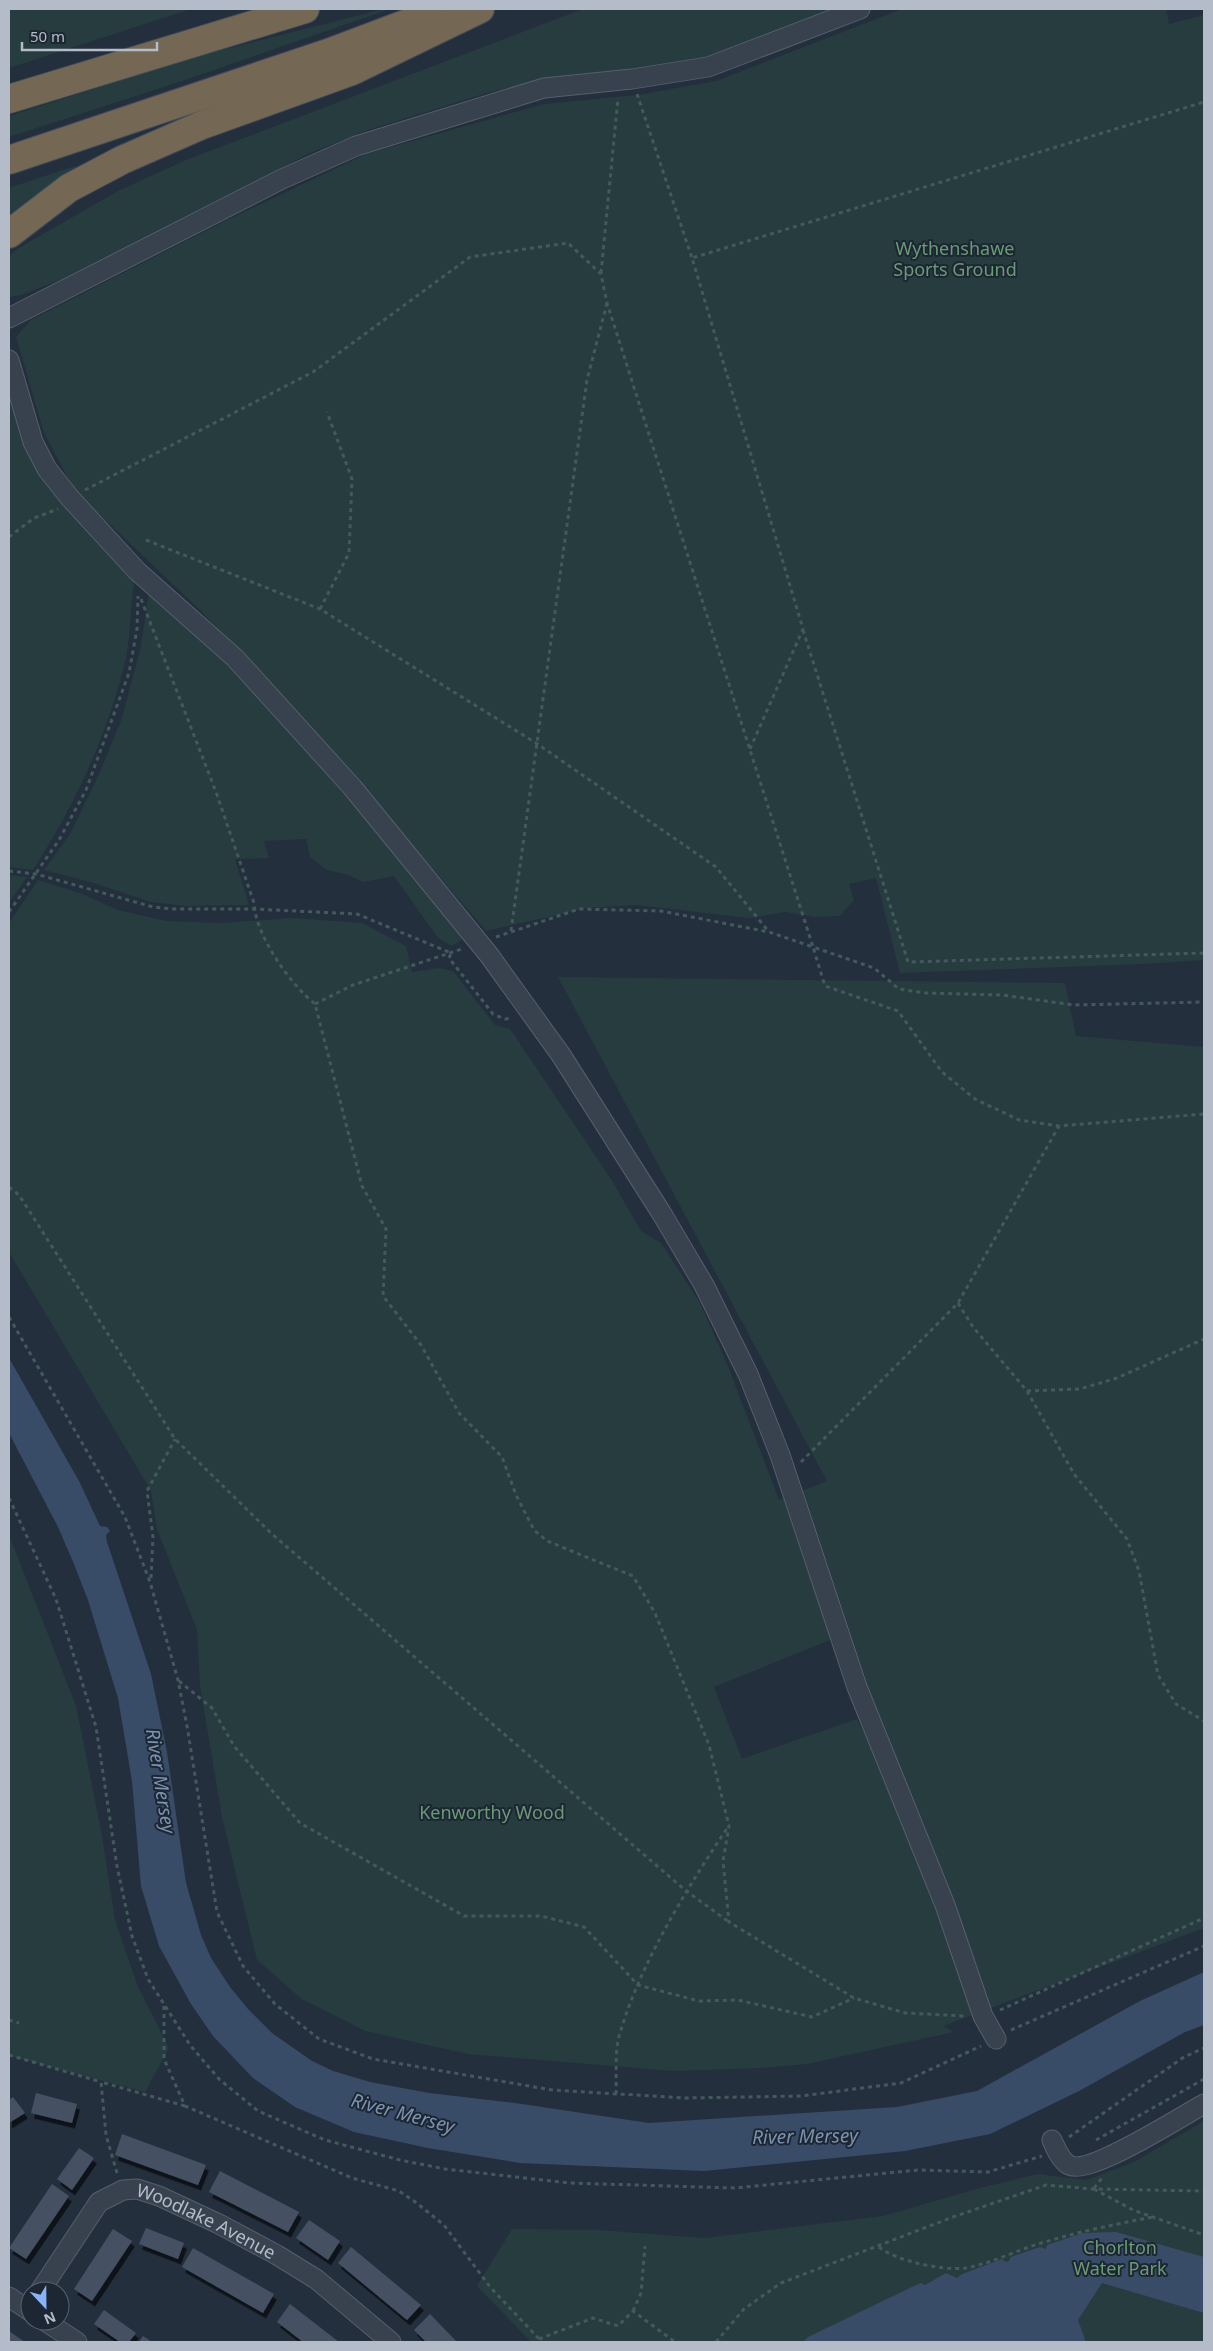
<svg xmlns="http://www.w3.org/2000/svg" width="1213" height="2351" font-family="'Noto Sans',sans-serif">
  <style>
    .green { fill: #263c3f; fill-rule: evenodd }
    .water { fill: #394c67 }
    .building { fill: #455162; filter: url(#shadow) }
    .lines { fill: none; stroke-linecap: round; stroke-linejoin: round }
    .minor-casing { stroke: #565f6c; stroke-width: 21 }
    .highway-casing { stroke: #434c59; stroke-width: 30 }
    .path { stroke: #44595c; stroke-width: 3; stroke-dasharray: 4 4; stroke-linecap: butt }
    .minor { stroke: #38414e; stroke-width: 19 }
    .highway { stroke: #746855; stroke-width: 28 }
    .labels { text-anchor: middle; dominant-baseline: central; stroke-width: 4; stroke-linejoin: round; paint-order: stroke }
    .park-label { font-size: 18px; fill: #6b9a76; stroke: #1d2633 }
    .street-label { font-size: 18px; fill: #b4bcc9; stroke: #1d2633 }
    .water-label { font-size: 19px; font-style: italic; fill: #7c92b1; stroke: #1d2633 }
  </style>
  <defs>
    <filter id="shadow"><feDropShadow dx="3" dy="5.5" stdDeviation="0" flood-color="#0009"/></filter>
  </defs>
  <rect width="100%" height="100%" fill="#242f3e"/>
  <!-- green -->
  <g class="green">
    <polygon points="9,9 191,9 9,68"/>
    <polygon points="384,9 390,9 182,81 9,137 9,116 190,58"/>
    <polygon points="583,9 837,9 684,65 532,82 487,93 365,131 310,153 60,280 21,295 9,297 9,256 17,249 118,191 186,160"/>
    <polygon points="902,9 1166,9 1169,24 1204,15 1204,960 1144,964 900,973 876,878 849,884 854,900 840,916 816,917 785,912 749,918 637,905 587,908 486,931 358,782 203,613 75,491 44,433 16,337 31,320 223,222 366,154 544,104 637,95 716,81"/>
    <polygon points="75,166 77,167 76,170 55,181 9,215 9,188"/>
    <path d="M9,391L25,450L49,484L137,571C129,599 132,629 126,658C108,734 75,805 33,870L9,867Z"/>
    <polygon points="150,585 252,682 466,937 452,946 438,938 394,876 363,882 349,875 327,870 310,857 306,839 264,841 269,858 235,859 249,905 186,906 151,902 97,884 44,870 70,834 100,772 122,718 141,646"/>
    <polygon points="9,875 27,877 9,903"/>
    <path d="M38,880L80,893L118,910L166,921L221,923L293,918L362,923L406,946L412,972L438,968L453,971L495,1025L510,1029L611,1179L641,1231L661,1243L699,1301L728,1366L779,1500L827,1481L558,977L1065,983L1076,1036L1204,1047V1928L943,2026L954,2032L807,2064L762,2068L673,2071L468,2054L365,2031L302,1999L257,1960L222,1817L200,1686L197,1630L157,1529L151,1491L9,1252V923ZM829,1635L868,1740L857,1719L742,1759L714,1687L830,1640Z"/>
    <polygon points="9,1535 76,1706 101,1830 115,1920 138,1987 169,2048 145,2092 9,2056"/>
    <polygon points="1204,2121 1204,2342 531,2342 477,2286 512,2229 599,2230 704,2238 883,2216 980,2188 1037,2174 1087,2180 1134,2162"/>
  </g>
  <!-- water -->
  <g class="water">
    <polygon points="9,1358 79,1481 100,1526 107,1527 110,1531 106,1535 107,1542 151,1674 167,1752 186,1883 201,1935 211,1958 230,1987 248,2009 272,2033 312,2061 333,2071 370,2082 429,2093 515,2103 649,2123 897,2107 977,2091 1140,2001 1204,1972 1204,2025 1185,2032 1079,2091 990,2134 905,2151 704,2171 520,2163 428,2148 354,2132 295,2107 253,2078 213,2036 191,2004 159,1946 141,1886 132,1781 118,1698 88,1600 74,1564 58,1527 9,1433"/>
    <polygon points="1116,2232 1204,2257 1204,2313 1102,2283 1078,2320 1086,2342 803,2342 808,2337 914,2286 921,2283 925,2285 946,2273 957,2278 962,2274 1002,2259 1006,2262 1009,2261 1011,2257 1040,2247 1046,2249 1047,2245 1083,2233"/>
  </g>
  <!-- building -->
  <g class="building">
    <polygon points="36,2093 77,2104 72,2123 31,2113"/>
    <polygon points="13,2097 25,2113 9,2123 9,2100"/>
    <polygon points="122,2134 206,2165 198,2185 115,2155"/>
    <polygon points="79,2148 94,2158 72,2190 57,2179"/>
    <polygon points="220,2171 299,2212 288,2232 209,2192"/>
    <polygon points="52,2184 69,2196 26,2259 9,2248"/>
    <polygon points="309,2220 340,2241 328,2260 296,2238"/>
    <polygon points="146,2228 184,2243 178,2259 139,2244"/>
    <polygon points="113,2229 132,2241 92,2301 74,2289"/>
    <polygon points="351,2247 421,2305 407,2320 338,2263"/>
    <polygon points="193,2248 274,2294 263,2313 182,2267"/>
    <polygon points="290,2304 339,2342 303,2342 277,2322"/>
    <polygon points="104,2310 136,2333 129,2342 120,2342 94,2324"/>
    <polygon points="430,2314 457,2342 426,2342 414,2330"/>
    <polygon points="9,2331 16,2336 25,2342 9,2342"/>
    <polygon points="143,2336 152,2342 139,2342"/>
  </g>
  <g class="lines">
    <!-- minor casing -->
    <g class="minor-casing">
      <g id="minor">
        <polyline points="9,318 282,179 356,146 544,88 632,79 708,67 860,9"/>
        <polyline points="9,360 33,442 47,469 70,498 137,571 235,658 352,787 489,955 561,1055 662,1214 704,1285 748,1374 780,1455 857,1687 945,1905 983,2016 996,2039"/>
        <path d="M1052,2140C1055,2147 1061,2161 1069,2165C1089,2176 1182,2116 1204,2104"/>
        <path id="s1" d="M40,2291L99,2202L123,2190L137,2189L159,2196L219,2224L277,2255L316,2279L391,2342"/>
        <polyline points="9,2297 30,2311"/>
        <polyline points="45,2321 77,2342"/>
      </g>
    </g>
    <!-- highway casing -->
    <g class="highway-casing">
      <g id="highway">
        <polyline points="9,99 305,9"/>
        <polyline points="9,160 328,53 437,12"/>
        <polyline points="9,234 69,188 122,160 202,125 352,71 480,9"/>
      </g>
    </g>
    <!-- path -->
    <g class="path">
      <polyline points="637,94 692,258"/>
      <polyline points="601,273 618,98"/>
      <polyline points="85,490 313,372 470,257 568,243 601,274 607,303 813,947 874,968 899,989 925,993 1002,995 1074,1005 1204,1002"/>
      <polyline points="9,537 34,518 58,509"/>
      <polyline points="146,540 320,609 536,743 716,867 769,932"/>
      <path d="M141,599L216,792L254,903C255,935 291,985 315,1004L362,1186L386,1229L383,1296L421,1345L459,1413L502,1457L516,1495L534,1530L547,1541L633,1576L655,1613L709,1745L729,1826L723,1861L729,1922L854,1998L905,2013L965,2016"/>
      <polyline points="320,609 349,553 352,479 327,412"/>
      <polyline points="803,630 908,962 1204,953"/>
      <polyline points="750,749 803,629 692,258 1204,102"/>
      <polyline points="9,871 36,874 153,907 172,909 254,909 357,914 451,953 449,958 493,1014 505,1019 512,1018"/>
      <polyline points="9,912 59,840 86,790 129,673 137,629 138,596"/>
      <polyline points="511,931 587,380 607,303"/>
      <polyline points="496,937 579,909 661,911 769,932 813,947 825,986 898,1011 942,1072 975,1099 1019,1120 1059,1126 1204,1114"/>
      <polyline points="315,1004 353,985 462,949"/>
      <polyline points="9,1187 19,1195 175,1439 272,1534 685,1890 729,1922"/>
      <polyline points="958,1303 973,1327 1027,1391 1074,1474 1127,1539 1139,1571 1158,1675 1176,1704 1204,1721"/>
      <polyline points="9,1317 125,1517 150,1582 178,1680 187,1726 217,1912 243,1966 275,2004 319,2039 373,2059 552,2090 685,2098 801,2096 901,2083 981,2046"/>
      <polyline points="1027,1391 1080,1389 1117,1378 1204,1339"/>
      <polyline points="801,1462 958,1303 1059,1126"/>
      <polyline points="9,1498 56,1599 96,1727 117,1866 132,1936 148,1979 190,2045 219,2079 258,2111 325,2140 400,2160 445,2169 569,2183 735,2188 918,2170 988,2172 1042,2156"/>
      <polyline points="151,1578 153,1537 147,1491 175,1439"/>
      <polyline points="179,1681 212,1708 234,1746 300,1823 464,1916 541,1916 584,1927 638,1985 699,2001 738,2000 812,2017 854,1998"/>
      <polyline points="164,2006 164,2059 185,2106 352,2178 399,2191 414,2201 444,2225 490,2287 542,2342"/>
      <polyline points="1000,2010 1204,1918"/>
      <polyline points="9,2020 19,2023"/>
      <polyline points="1011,2030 1204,1946"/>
      <polyline points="9,2055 101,2082"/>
      <path d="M616,2094C617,2075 614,2051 620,2033C641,1962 687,1888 728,1827"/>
      <polyline points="1069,2137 1184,2057 1204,2048"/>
      <polyline points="1096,2140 1204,2079"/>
      <polyline points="117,2173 106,2135 101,2082 185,2106"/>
      <polyline points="1094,2188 1102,2178"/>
      <polyline points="1094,2189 1133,2210 1204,2235"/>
      <path d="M879,2247C896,2261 943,2271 966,2268C993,2263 1019,2249 1045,2242C1081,2231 1117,2224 1153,2217"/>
      <polyline points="633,2311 641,2293 645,2246"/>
      <polyline points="539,2339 593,2318 618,2326 633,2311 675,2342"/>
      <polyline points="716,2342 744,2309 781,2283 953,2217 1046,2185 1093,2189 1204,2191"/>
    </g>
    <!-- minor -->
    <use href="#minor" class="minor"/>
    <!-- highway -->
    <use href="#highway" class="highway"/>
  </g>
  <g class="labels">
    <!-- park labels -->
    <g class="park-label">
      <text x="955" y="248">Wythenshawe<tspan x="955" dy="21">Sports Ground</tspan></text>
      <text x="492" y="1812">Kenworthy Wood</text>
      <text x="1120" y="2247">Chorlton<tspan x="1120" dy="21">Water Park</tspan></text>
    </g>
    <!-- street labels -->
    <g class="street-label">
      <text stroke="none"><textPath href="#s1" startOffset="224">Woodlake Avenue</textPath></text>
    </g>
    <!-- water labels -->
    <g class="water-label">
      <text transform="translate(161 1781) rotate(81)">River Mersey</text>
      <text transform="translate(403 2113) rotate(15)">River Mersey</text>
      <text transform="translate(805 2136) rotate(-1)">River Mersey</text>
    </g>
  </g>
  <!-- border -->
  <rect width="1213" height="2351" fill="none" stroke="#b4bcc9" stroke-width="20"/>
  <!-- north arrow -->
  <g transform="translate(45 2306) rotate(158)"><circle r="24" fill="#1d2633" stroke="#59626f"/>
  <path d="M0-4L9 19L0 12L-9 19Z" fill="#8ab4f8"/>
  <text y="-8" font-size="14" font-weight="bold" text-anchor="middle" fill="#b4bcc9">N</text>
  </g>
  <!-- scale -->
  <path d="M22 42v8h135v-8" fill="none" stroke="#b4bcc9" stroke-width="2.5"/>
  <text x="30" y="42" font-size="15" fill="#b4bcc9" stroke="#1d2633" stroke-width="4" paint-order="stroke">50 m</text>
</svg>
